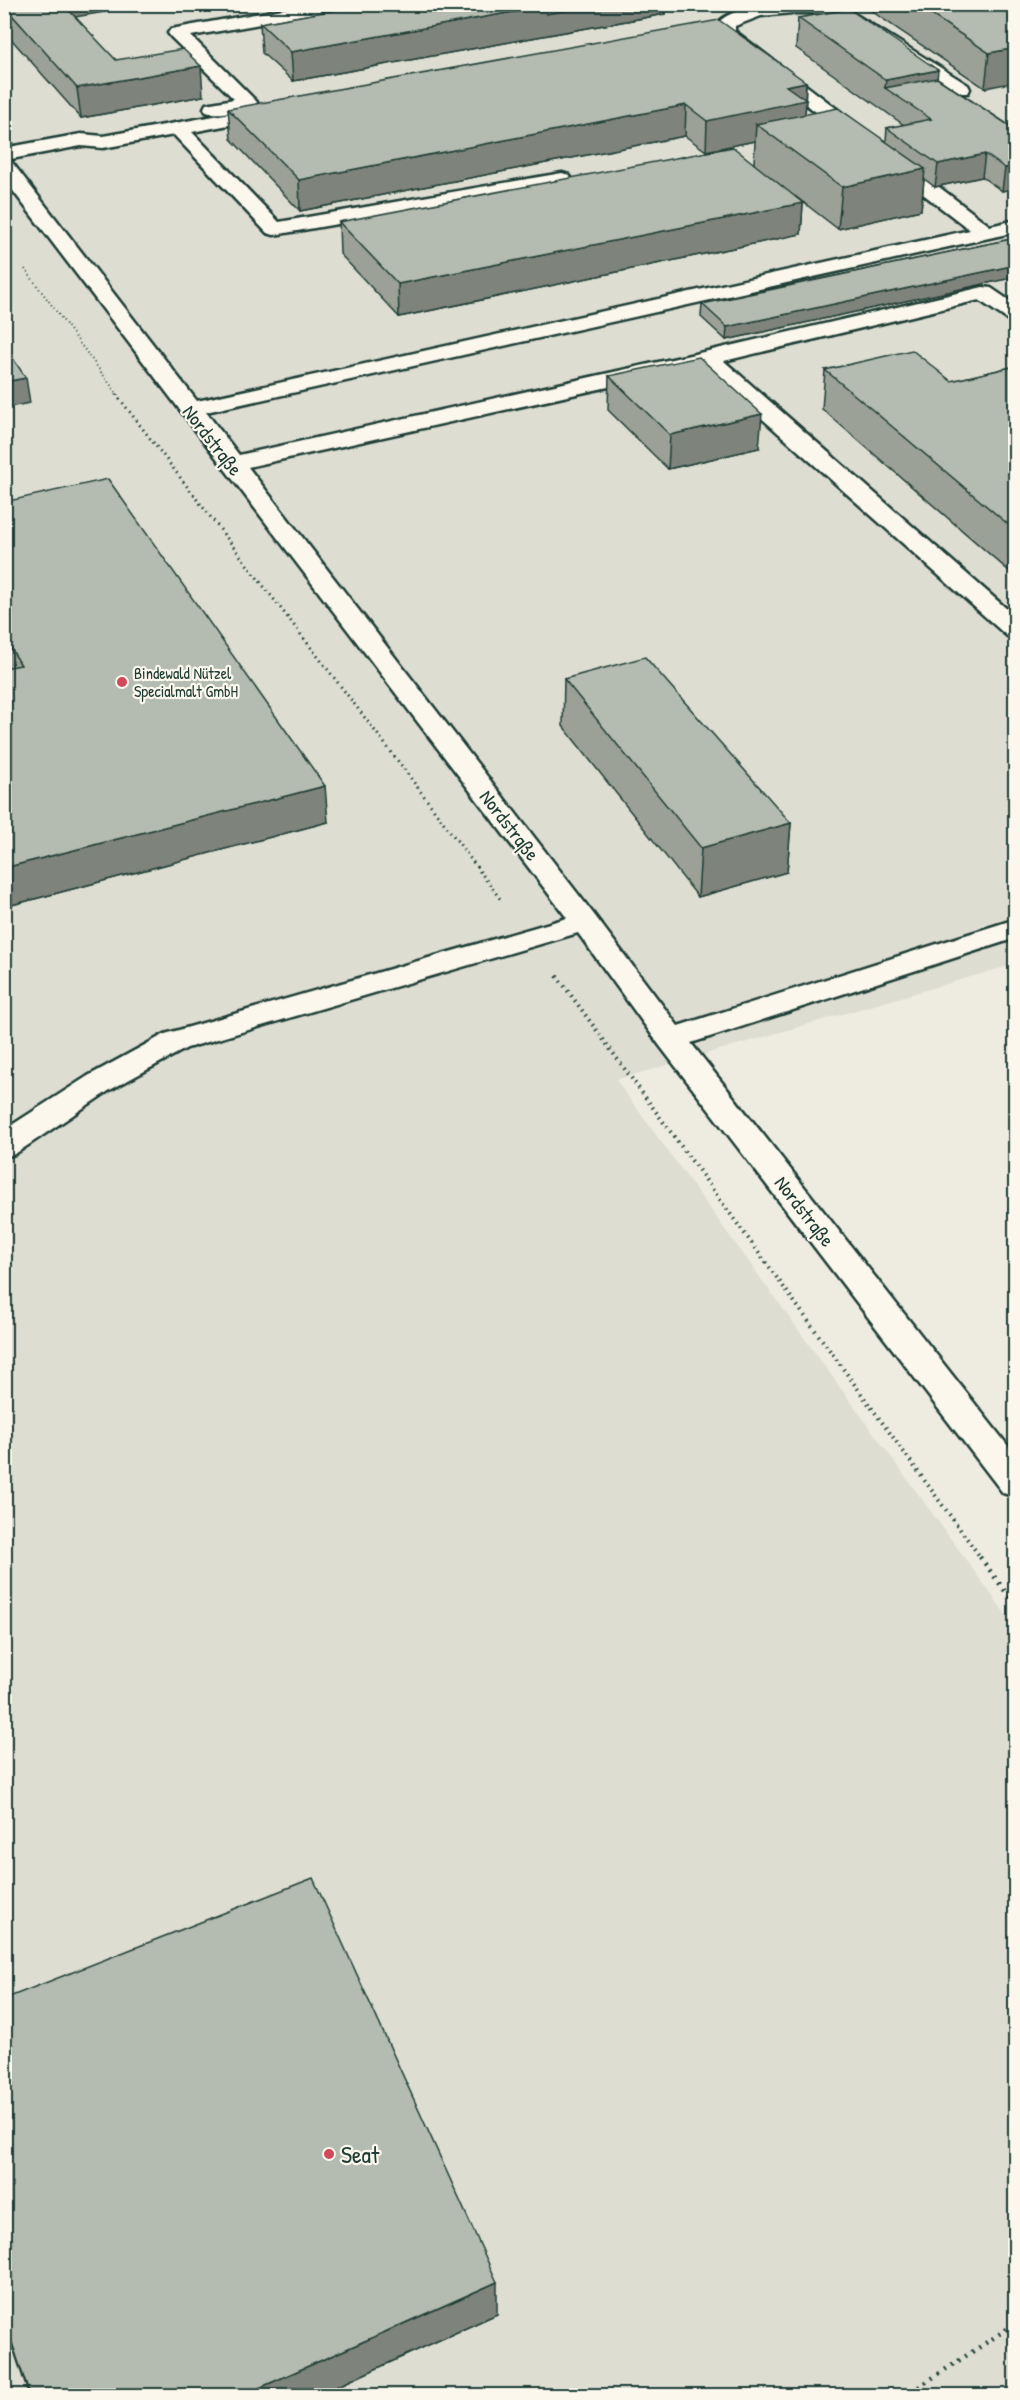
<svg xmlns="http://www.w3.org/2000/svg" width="1020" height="2400" font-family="'Patrick Hand',sans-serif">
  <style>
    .built { fill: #ddddd2 }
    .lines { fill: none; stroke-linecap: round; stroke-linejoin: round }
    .minor-casing { stroke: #1f3d34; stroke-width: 5 }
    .path-far3 { stroke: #1f3d34; stroke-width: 2; stroke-dasharray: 1 3; stroke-linecap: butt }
    .path-far2 { stroke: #1f3d34; stroke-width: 3; stroke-dasharray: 1.5 4; stroke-linecap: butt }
    .path-far1 { stroke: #1f3d34; stroke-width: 4; stroke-dasharray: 1.5 4.5; stroke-linecap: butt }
    .path { stroke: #1f3d34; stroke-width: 4.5; stroke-dasharray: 2 6; stroke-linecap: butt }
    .minor { fill: #fbf7ec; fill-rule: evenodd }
    .wall { fill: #9ba197; stroke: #1f3d34; stroke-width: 1.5 }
    .shaded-wall { fill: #7e837b; stroke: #1f3d34; stroke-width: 1.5 }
    .building { fill: #b4bbb0; stroke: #1f3d34; stroke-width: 1.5 }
    .poi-dot { fill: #d1495b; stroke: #fbf7ec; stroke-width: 2 }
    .labels { text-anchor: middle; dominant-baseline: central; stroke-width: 4.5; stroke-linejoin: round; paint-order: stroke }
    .far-poi-label { font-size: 16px; fill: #1f3d34; stroke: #fbf7ec; text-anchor: start }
    .street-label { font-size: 20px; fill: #1f3d34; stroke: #fbf7ec }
    .near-poi-label { font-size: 24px; fill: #1f3d34; stroke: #fbf7ec; text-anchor: start }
  </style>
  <rect width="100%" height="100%" fill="#eeece1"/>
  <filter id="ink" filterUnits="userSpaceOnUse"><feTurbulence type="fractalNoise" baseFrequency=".0167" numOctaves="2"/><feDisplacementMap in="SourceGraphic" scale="12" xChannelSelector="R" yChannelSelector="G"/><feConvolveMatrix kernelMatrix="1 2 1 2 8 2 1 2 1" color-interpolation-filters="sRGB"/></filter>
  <g filter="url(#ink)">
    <!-- built -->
    <polygon class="built" points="5,5 979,5 1016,27 1015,964 616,1080 1015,1627 1015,2395 5,2396"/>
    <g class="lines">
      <!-- minor casing -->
      <g class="minor-casing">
        <g id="minor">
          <path d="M311,4H353L345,9L191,36L257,102L255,106C240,110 221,116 206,112L204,108L206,104L234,99L171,37L168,33L171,29Z"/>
          <path d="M839,4L968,85L970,89L968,93H954L828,13H792L761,16L735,26V31L990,226L1016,220V232L206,412L239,455L708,351L983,287L991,288L1016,305V321L1008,320L979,300L724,361L1016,617V639L1007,636L703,366L248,467L595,916L678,1026L1016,919V938L691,1043L1016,1456V1497L1003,1493L660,1046L578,933L187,1048L110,1090L15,1154L4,1157V1130L88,1076L165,1034L567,918L4,179V148L81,134L103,136L275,105L282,107L285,111L282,115L192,132L279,222L562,173L569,175L572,179L569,183L562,185L274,235L267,233L174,135L103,148L81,146L6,160L11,161L197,401L970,230L726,43L717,32V24C736,0 809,4 839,4Z"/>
        </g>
      </g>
      <!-- path-far3 -->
      <polyline class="path-far3" points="25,269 118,395"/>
      <!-- path-far2 -->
      <polyline class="path-far2" points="116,394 395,757 501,900"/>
      <!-- path-far1 -->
      <polyline class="path-far1" points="557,976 981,1558"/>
      <!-- path -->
      <g class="path">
        <polyline points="980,1557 1016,1606"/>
        <polyline points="905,2396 1016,2323"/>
      </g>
      <!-- minor -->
      <use href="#minor" class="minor"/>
    </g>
    <!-- wall -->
    <g class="wall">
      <polygon points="4,4 116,60 203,96 81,118 4,31"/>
      <polygon points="370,4 665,4 665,14 293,81 262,53 260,23"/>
      <polygon points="861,4 1016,4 985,88"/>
      <polygon points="798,18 937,78 1016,130 1016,188 1002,191 982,177 935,187 924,179 921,210 838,229 795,196 803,203 801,234 399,317 340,254 339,222 754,163 755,141 706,151 685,136 300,211 231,139 228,109 806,82 805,114 886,141 887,128 904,125 796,48"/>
      <polygon points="1016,238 1016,277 726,340 701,317 702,304"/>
      <polygon points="1016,366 1016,577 822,409 825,370 951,381"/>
      <polygon points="609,376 759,448 668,469 608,410"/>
      <polygon points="4,502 328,822 4,907 4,668 7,668 4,663"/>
      <polygon points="564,679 791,823 787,872 698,897 563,726"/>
      <polygon points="4,1999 497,2314 316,2396 29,2396 4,2321"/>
    </g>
    <!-- shaded-wall -->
    <g class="shaded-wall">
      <polygon points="81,4 152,4 22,26 13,16"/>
      <polygon points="599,4 665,4 665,14 293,81 291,52 546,6"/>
      <polygon points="1016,48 1016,82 985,88 989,53"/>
      <polygon points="201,66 203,96 81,118 77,88"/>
      <polygon points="938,70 935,100 885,88 886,80"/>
      <polygon points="806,82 805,100 806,100 804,130 756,124 755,141 706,151 707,121 786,86"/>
      <polygon points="686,105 685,136 300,211 299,180"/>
      <polygon points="985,154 982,177 935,187 938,164"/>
      <polygon points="1016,166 1016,188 1002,191 1005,168"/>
      <polygon points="925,169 921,210 838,229 842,187"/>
      <polygon points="803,203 801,234 399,317 398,284"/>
      <polygon points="1016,265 1016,277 726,340 727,327"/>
      <polygon points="26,378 30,403 4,408 4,382"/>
      <polygon points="762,414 759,448 668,469 670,435"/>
      <polygon points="325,786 328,822 4,907 4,868"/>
      <polygon points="791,823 787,872 698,897 701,848"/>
      <polygon points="497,2282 497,2314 316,2396 241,2396"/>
    </g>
    <!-- building -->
    <g class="building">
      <polygon points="4,4 63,4 116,60 183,49 201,66 77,88 4,6"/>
      <polygon points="63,4 81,4 66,7"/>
      <polygon points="370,4 544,4 546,6 291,52 260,23"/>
      <polygon points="544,4 599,4 546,14 546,6"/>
      <polygon points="915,4 1016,4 1016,48 989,53"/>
      <polygon points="849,9 938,70 886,80 798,18"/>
      <polygon points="719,20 806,82 786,86 806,100 707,121 686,105 299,180 228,109"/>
      <polygon points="937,78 1016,130 1016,166 1005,168 985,154 938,164 887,128 931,119 885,88"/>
      <polygon points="838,108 925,169 842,187 756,124"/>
      <polygon points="733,147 803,203 398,284 339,222"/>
      <polygon points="1016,238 1016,265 727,327 702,304"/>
      <polygon points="4,345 26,378 4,382"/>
      <polygon points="912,350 951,381 1016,366 1016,531 825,370"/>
      <polygon points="699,357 762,414 670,435 609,376"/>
      <polygon points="108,479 325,786 4,868 4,668 21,665 4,637 4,502"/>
      <polygon points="645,657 791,823 701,848 564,679"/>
      <polygon points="313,1878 497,2282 241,2396 30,2396 4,2319 4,1999"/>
    </g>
  </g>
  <!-- markers -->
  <g class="poi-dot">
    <circle cx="122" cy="682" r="6"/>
    <circle cx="329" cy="2154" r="6"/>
  </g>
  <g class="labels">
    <!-- far-poi labels -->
    <g class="far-poi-label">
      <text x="134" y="673">Bindewald Nützel<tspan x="134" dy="18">Specialmalt GmbH</tspan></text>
    </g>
    <!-- street labels -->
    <g class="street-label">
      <text transform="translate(213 440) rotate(52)">Nordstraße</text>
      <text transform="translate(510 825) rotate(52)">Nordstraße</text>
      <text transform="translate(805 1211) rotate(52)">Nordstraße</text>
    </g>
    <!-- near-poi labels -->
    <g class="near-poi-label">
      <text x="341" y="2154">Seat</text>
    </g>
  </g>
  <!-- margin -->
  <rect width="1020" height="2400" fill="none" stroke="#fbf7ec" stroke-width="24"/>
  <rect x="12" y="12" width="996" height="2376" fill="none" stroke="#1f3d34" stroke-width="2" filter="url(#ink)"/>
</svg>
